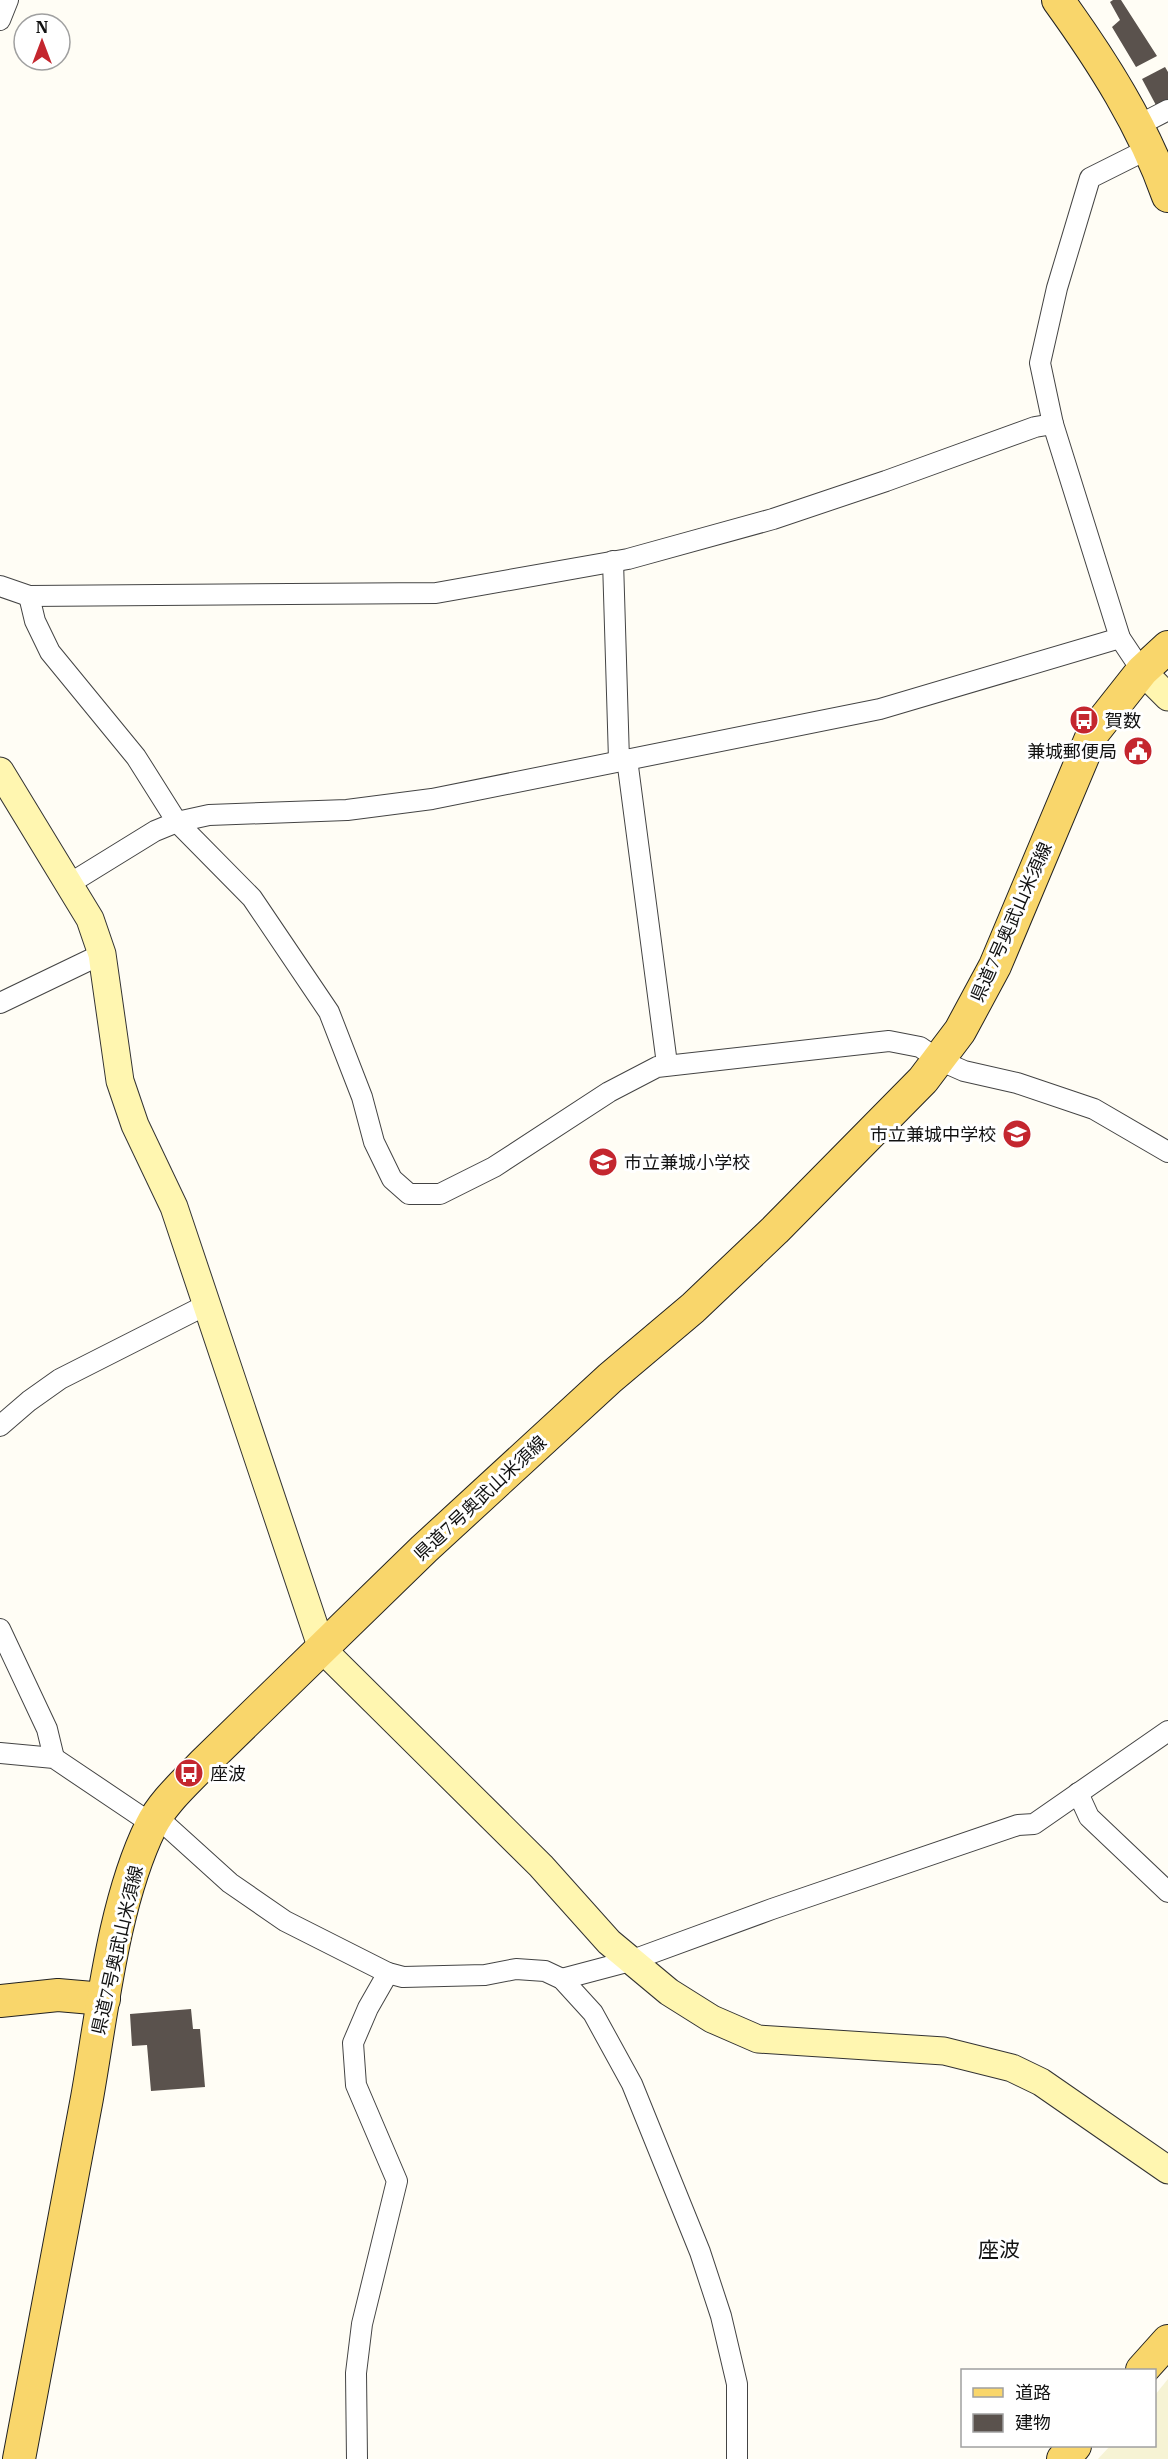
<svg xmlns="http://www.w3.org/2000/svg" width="1168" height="2459" font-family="'IBM Plex Serif','Noto Sans JP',serif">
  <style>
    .farmland { fill: #f6f3d4 }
    .building { fill: #5a524d }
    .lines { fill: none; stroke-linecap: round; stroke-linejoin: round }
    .street-casing { stroke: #444; stroke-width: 22 }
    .secondary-casing { stroke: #333; stroke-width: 29 }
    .primary-casing { stroke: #222; stroke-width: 34 }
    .street { stroke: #fff; stroke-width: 20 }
    .secondary { stroke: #fff6b0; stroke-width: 27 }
    .primary { stroke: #f9d66b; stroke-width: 32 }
    .labels { text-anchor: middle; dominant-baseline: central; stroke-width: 6; stroke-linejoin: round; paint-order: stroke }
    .poi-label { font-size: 18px; fill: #111; stroke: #fff; text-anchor: start }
    .street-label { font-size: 18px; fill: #111; stroke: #fff }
    .quarter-label { font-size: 21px; fill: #111; stroke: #fff }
  </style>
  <rect width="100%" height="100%" fill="#fffdf5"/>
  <!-- farmland -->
  <polygon class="farmland" points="1168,2379 1168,2459 1098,2459 1110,2446 1154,2446 1155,2395"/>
  <!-- building -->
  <g class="building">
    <polygon points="1113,0 1121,0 1157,56 1136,67 1112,27 1120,20 1110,2"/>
    <polygon points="1165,67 1168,72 1168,101 1157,107 1142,79"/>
    <polygon points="191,2009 193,2029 200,2029 205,2087 151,2091 147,2045 132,2046 130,2014"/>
  </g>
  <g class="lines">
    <!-- street casing -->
    <g class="street-casing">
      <g id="street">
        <polyline points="0,20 8,0"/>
        <polyline points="1139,125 1168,110"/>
        <polyline points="613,561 619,760"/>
        <polyline points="0,586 29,596 436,593 628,559 773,519 886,481 1035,427 1053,424"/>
        <polyline points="29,596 35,621 50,652 136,757 177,822 252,898 329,1012 362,1097 374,1142 392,1179 409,1194 440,1194 494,1167 609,1092 657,1067 889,1041 920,1047 939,1060 964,1071 1017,1083 1094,1109 1168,1152"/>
        <polyline points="1142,671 1120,638 1053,424 1040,363 1057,288 1090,178 1148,149"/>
        <polyline points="627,759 667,1064"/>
        <polyline points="69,884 155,831 177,822 209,815 347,810 432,799 880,709 1120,638"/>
        <polyline points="0,1003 102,954"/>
        <polyline points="0,1426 29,1401 60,1379 208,1304"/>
        <polyline points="0,1629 47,1729 54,1758"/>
        <polyline points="0,1753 54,1758 152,1824"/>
        <polyline points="1078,1793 1089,1817 1168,1892"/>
        <polyline points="157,1817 230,1883 285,1921 388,1973 403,1977 485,1975 516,1969 545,1971 562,1979 593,2013 632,2084 700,2252 721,2316 737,2384 737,2459"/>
        <polyline points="562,1979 630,1961 772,1909 1018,1825 1034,1824 1168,1731"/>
        <polyline points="357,2459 356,2373 362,2324 397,2181 356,2085 353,2043 368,2008 388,1973"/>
      </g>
    </g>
    <!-- secondary casing -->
    <g class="secondary-casing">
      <g id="secondary">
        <polyline points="1142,671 1168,697"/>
        <polyline points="0,771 90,919 102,954 120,1081 135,1125 174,1207 322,1649 541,1866 609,1942 669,1992 712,2019 758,2039 944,2051 1012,2068 1041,2082 1168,2170"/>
      </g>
    </g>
    <!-- primary casing -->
    <g class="primary-casing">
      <g id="primary">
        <path d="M1058,0C1102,61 1143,125 1168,196"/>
        <polyline points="0,2001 58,1995 104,1999"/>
        <polyline points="1142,2370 1168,2341"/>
        <path d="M19,2459C41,2339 65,2219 87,2098C102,2014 113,1903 151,1826C163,1802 185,1783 203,1764L424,1549L610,1378L693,1308L775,1230L923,1080L960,1031L995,966L1093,733L1142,671L1168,647"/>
        <polyline points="1063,2459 1075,2446"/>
      </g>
    </g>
    <!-- street -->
    <use href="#street" class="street"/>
    <!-- secondary -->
    <use href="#secondary" class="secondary"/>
    <!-- primary -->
    <use href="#primary" class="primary"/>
  </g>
  <!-- icons -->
  <defs>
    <g id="bus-disc" transform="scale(1.5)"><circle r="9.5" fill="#c4262e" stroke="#fff"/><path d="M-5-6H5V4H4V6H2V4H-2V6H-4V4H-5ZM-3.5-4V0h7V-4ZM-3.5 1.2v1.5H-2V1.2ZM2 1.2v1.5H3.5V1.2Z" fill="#fff"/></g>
    <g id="civic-disc" transform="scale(1.5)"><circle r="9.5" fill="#c4262e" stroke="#fff"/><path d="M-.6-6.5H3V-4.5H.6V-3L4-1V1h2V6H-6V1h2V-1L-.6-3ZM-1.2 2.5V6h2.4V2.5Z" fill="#fff"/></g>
    <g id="school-disc" transform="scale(1.5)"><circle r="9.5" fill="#c4262e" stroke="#fff"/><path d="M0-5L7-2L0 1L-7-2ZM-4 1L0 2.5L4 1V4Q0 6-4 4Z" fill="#fff"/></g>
  </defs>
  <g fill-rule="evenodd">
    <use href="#bus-disc" x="1084" y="720"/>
    <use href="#civic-disc" x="1138" y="751"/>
    <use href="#school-disc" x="1017" y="1134"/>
    <use href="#school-disc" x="603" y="1162"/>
    <use href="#bus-disc" x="189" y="1773"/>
  </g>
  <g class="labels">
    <!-- poi labels -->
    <g class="poi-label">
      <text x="1105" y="720">賀数</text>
      <text x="1117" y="751" text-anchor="end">兼城郵便局</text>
      <text x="996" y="1134" text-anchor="end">市立兼城中学校</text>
      <text x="624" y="1162">市立兼城小学校</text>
      <text x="210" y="1773">座波</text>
    </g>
    <!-- street labels -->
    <g class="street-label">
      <text transform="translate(1011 922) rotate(-66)">県道7号奥武山米須線</text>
      <text transform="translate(480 1498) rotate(-43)">県道7号奥武山米須線</text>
      <text transform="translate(117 1950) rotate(-77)">県道7号奥武山米須線</text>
    </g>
    <!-- quarter labels -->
    <g class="quarter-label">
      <text x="999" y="2249">座波</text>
    </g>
  </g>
  <!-- legend -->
  <rect x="961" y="2369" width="195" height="78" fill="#ffffff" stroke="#a0a0a0" stroke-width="1.5"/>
  <rect x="973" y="2388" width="30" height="9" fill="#f9d66b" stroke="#a0a0a0" stroke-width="1.5"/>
  <text x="1015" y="2399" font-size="18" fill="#111111">道路</text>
  <rect x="973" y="2414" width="30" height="18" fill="#5a524d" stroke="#a0a0a0" stroke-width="1.5"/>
  <text x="1015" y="2429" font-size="18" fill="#111111">建物</text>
  <!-- north arrow -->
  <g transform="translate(42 42)"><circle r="28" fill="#ffffff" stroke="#a0a0a0" stroke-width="1.5"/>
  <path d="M0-4.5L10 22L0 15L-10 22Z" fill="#c4262e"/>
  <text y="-9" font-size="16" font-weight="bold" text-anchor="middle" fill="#111111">N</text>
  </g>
</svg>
